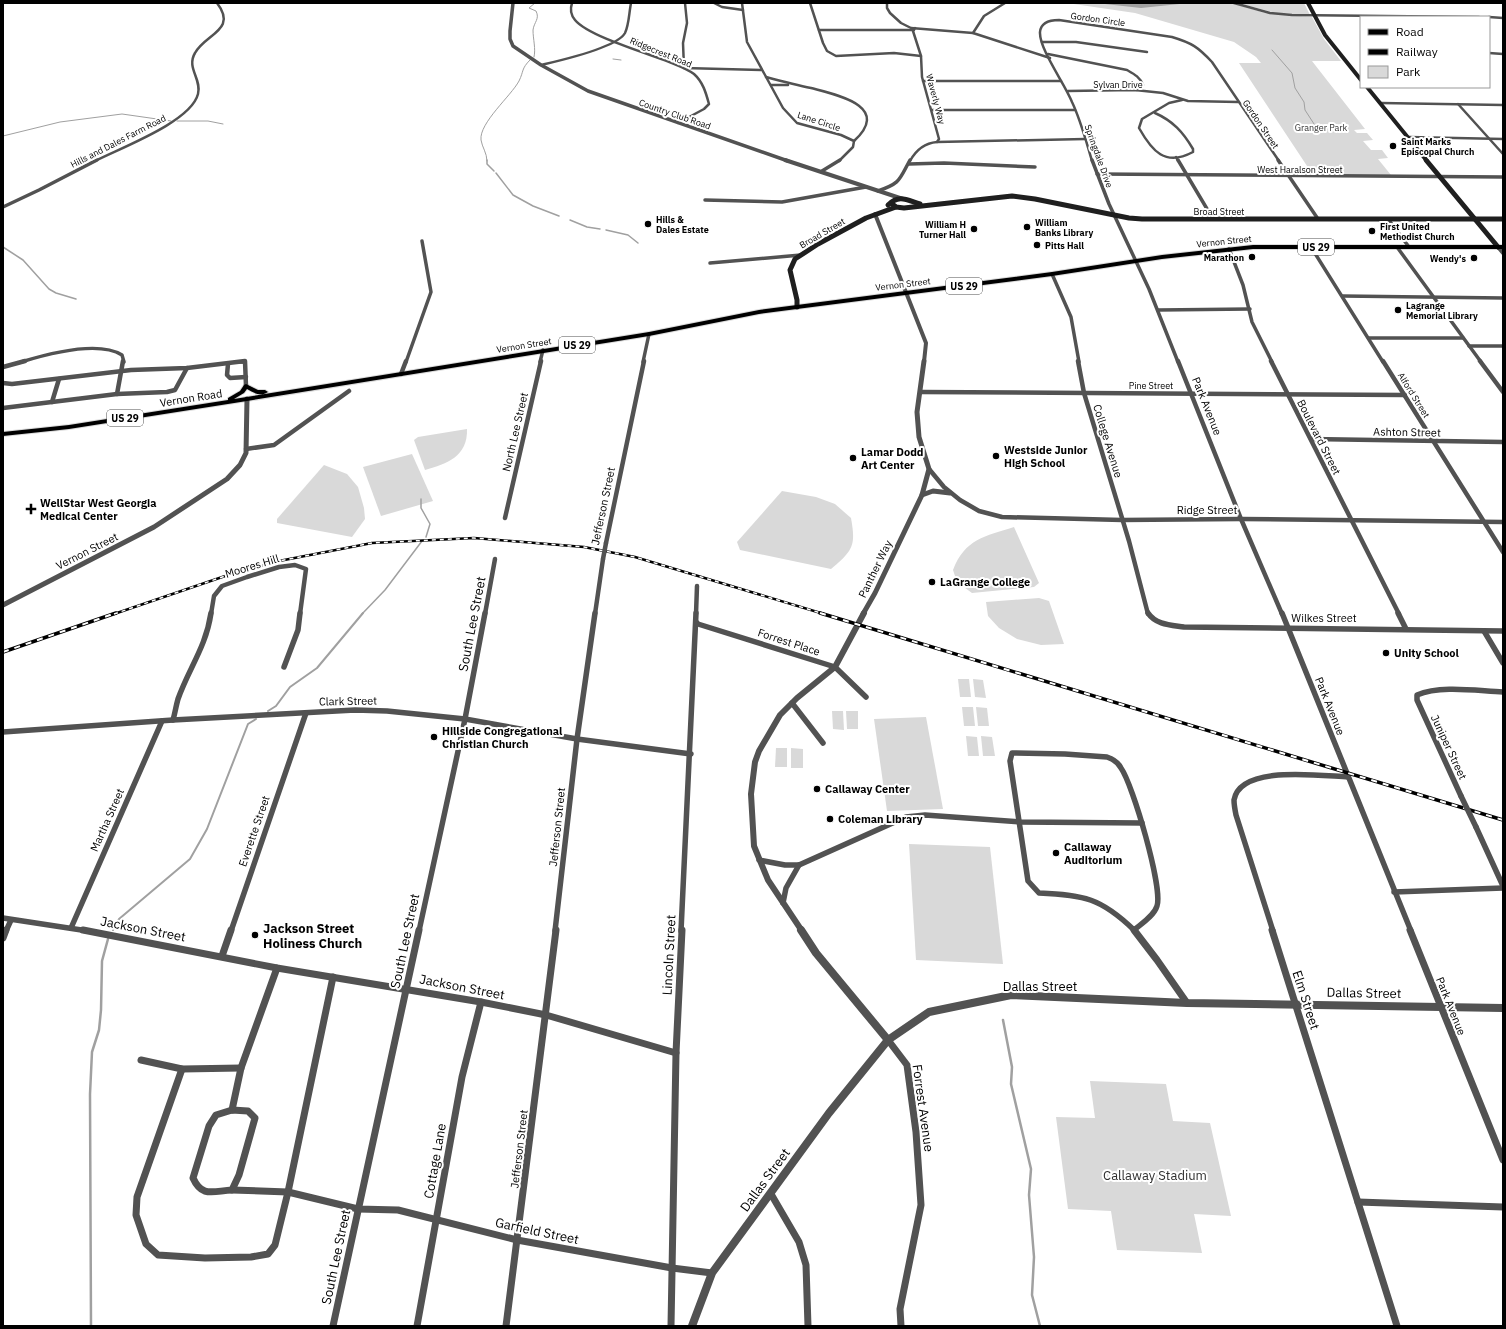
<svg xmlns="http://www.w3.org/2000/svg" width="1506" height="1329" font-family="'IBM Plex Sans',sans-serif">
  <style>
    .green { fill: #d9d9d9 }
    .water { fill: #a0a0a0 }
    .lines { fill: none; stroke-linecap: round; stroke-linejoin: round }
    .stream-far3 { stroke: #a0a0a0; stroke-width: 1 }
    .stream-far2 { stroke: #a0a0a0; stroke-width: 1.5 }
    .stream-far1 { stroke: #a0a0a0; stroke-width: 2 }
    .stream { stroke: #a0a0a0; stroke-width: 2.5 }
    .primary-casing { stroke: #dbdbdb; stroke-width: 2 }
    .minor-far4 { stroke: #525252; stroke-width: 2.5 }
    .minor-far3 { stroke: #525252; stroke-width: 3.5 }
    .minor-far2 { stroke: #525252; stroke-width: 4.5 }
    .minor-far1 { stroke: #525252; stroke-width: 5.5 }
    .minor { stroke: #525252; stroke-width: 7 }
    .tertiary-far4 { stroke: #525252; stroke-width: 3.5 }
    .tertiary-far3 { stroke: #525252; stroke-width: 4 }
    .tertiary-far2 { stroke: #525252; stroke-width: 5 }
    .tertiary-far1 { stroke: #525252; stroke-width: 6 }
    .tertiary { stroke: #525252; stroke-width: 8 }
    .secondary-far1 { stroke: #1f1f1f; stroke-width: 4 }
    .secondary { stroke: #1f1f1f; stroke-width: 5 }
    .primary { fill: #000; fill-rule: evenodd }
    .rail-far1-casing { stroke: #000; stroke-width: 2.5 }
    .rail-casing { stroke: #000; stroke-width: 3.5 }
    .rail-far1 { stroke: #fff; stroke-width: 1.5; stroke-dasharray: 4; stroke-linecap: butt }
    .rail { stroke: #fff; stroke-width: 2; stroke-dasharray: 6; stroke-linecap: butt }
    .minor-bridge-far1 { stroke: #525252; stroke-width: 4.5 }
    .minor-bridge { stroke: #525252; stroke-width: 5.5 }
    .poi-dot { fill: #000; stroke: #fff; stroke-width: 1.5 }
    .labels { text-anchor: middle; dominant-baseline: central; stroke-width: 4; stroke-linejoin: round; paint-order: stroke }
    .far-street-label { font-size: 9px; fill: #000; stroke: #fff }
    .far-park-label { font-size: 9px; fill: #303030; stroke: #fff }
    .far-poi-label { font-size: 9px; font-weight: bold; fill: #000; stroke: #fff; text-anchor: start }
    .shield { fill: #fff; stroke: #4c4c4c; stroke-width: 1 }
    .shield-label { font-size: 10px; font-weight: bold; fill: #000 }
    .street-label { font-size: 11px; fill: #000; stroke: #fff }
    .poi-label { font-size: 11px; font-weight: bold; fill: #000; stroke: #fff; text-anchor: start }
    .near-street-label { font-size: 13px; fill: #000; stroke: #fff }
    .near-poi-label { font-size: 13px; font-weight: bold; fill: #000; stroke: #fff; text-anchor: start }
    .near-park-label { font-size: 13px; fill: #303030; stroke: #fff }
  </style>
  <rect width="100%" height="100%" fill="#fff"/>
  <!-- green -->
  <g class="green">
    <polygon points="1067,3 1231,3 1265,13 1312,17 1324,39 1341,61 1312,61 1365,129 1354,130 1357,133 1367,133 1373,140 1363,141 1371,150 1382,150 1388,158 1378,159 1391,175 1313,175 1239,63 1261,63 1256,57 1234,42 1135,13"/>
    <polygon points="1238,3 1304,3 1310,15 1276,13"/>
    <path d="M467,429C468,456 447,464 425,470L414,440L418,437Z"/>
    <polygon points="412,454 433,501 381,516 363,467"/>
    <polygon points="324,465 347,474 358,487 364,508 365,519 352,537 277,523 277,519"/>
    <path d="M782,491L816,497L835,504L851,518C856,546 853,550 831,569L740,550L737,542Z"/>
    <path d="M1014,527L1039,583L1034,587L972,593L957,582L953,570C965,539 985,536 1014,527Z"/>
    <polygon points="1039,598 1049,601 1064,644 1041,645 1017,639 999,628 988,616 986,602"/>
    <polygon points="958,679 969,679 971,697 960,697"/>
    <polygon points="973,679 983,680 986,698 975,697"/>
    <polygon points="962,707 973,707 975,726 964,726"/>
    <polygon points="976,707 987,708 989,726 978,726"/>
    <polygon points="832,711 843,711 844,730 833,729"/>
    <polygon points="846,711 858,711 858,729 847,729"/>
    <polygon points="926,717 943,809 887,811 874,719"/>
    <polygon points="966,736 977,737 979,756 968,756"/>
    <polygon points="981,736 992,737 995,756 983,756"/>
    <polygon points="776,748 787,748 787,767 775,767"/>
    <polygon points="791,748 803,749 803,768 791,768"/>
    <polygon points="909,844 990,847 1003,964 916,960"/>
    <polygon points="1090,1081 1166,1084 1173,1121 1210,1123 1231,1216 1194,1214 1202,1253 1117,1250 1111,1211 1068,1209 1056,1117 1095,1118"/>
  </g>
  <!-- water -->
  <polygon class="water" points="1096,3 1189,3 1141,8"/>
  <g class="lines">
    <!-- stream-far3 -->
    <g class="stream-far3">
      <polyline points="1272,50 1292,73 1295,88 1304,102 1305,110 1316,127"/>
      <path d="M534,57C536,49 533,39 533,30C534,22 540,19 536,11L529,8L535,3"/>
      <polyline points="613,59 621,60"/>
      <polyline points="177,121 208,121 223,124"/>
      <polyline points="3,136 60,122 122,114 171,121"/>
      <path d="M487,161C487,153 482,147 481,140C479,123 511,96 519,81C524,71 521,69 530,60"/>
    </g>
    <!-- stream-far2 -->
    <g class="stream-far2">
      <polyline points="487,160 487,164 494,171"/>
      <polyline points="496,173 513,195 533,206 559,216"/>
      <polyline points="570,220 587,227 600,229"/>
      <polyline points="606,230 628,235 638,243"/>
      <polyline points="3,247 23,260 49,289 56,293 76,299"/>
      <polyline points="421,499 421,508 430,524 426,537"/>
      <polyline points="362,614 385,590 422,541"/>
    </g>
    <!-- stream-far1 -->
    <g class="stream-far1">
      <polyline points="268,711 276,706 290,687 317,668 363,613"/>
      <polyline points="113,930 119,919 190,859 207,829 248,724 256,719"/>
    </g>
    <!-- stream -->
    <g class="stream">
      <polyline points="1003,1020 1012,1067 1011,1084 1031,1169 1029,1195 1034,1257 1032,1295 1040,1326"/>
      <polyline points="91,1326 90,1094 92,1052 99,1030 101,1010 102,961 108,939"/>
    </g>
    <!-- primary casing -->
    <g class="primary-casing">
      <path id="primary" d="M1253,245H1503V249H1253L1162,259L1052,276L759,314L649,336L247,401L69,429L3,436V432L69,425L228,400V398L240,391L244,385L246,384L258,390H265L268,392C261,397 254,393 247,389L244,393L234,399L649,332L759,310L1052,272L1162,255Z"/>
    </g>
    <!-- minor-far4 -->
    <g class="minor-far4">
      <path d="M572,3C570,9 570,14 575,20C588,36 646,53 667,61C676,65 686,68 694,74C703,82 706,93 709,104L704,109L678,123"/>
      <polyline points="685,3 687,23 683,43 684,68 761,70"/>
      <polyline points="714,3 722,7 743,10"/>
      <polyline points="742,3 747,42 783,108 797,123 841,135 854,141 853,147 839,161"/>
      <polyline points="810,3 823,43 827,51 836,56 894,53 921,56"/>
      <polyline points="887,3 887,8 890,13 901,23 911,28 973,33 1050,58"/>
      <polyline points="1234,3 1270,13 1292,15 1479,17"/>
      <polyline points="1489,17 1503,18"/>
      <polyline points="915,28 913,31 921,56 922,77 939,139 937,142"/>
      <polyline points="819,30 914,30"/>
      <polyline points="973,33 984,16 1005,3"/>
      <polyline points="1042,42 1076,42 1147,52"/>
      <polyline points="1489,53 1503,54"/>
      <path d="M1048,54L1127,70C1134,74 1140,77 1143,85L1137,90"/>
      <path d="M541,65C558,61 617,48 625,33C629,25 629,13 631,3"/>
      <path d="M766,77C781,81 796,85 811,88C837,95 892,106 854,141"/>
      <polyline points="923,81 1061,81"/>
      <polyline points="771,85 788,85"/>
      <polyline points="1068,91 1135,90 1163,93 1188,101 1238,102"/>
      <polyline points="1381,103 1503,105"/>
      <polyline points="1458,104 1503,154"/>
      <polyline points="932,110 1075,110"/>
      <path d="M1155,113C1173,121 1183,132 1193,149V152C1165,167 1152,151 1139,128L1142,119L1169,103L1182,100"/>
      <polyline points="1409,137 1503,139"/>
      <polyline points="1176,157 1178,161"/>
      <path d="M95,161C120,148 191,122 198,94C202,79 186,68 195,53C205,34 238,30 217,3"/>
      <path d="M910,161C916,150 925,143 937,142L1085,139"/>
      <path d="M1092,161C1086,141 1081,121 1072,102C1065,84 1039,49 1040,32C1041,22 1051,20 1059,20L1172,37C1192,43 1198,47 1212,62L1279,161"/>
    </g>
    <!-- minor-far3 -->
    <g class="minor-far3">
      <polyline points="1092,160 1109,204 1149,289 1178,362"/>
      <polyline points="1178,160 1213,219"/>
      <polyline points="1278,160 1318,219"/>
      <polyline points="909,164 944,163 1035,167"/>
      <polyline points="822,171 840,160"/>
      <polyline points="1097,174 1503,177"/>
      <path d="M878,191C901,183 899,180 910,160"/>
      <polyline points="705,200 782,202 866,187"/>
      <polyline points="3,207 39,190 97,160"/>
      <polyline points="1388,219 1409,247"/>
      <polyline points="1311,247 1383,362"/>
      <polyline points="1397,247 1481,362"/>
      <polyline points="1229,249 1243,285 1252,322 1272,362"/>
      <polyline points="710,263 801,255"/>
      <polyline points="1052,274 1071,317 1079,362"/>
      <polyline points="1343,296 1503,298"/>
      <polyline points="1158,310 1250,309"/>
      <polyline points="1369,338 1463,338"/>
      <polyline points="1469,346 1503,346"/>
      <path d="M21,362C47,354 98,340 122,355L124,362"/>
      <polyline points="239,362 245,362"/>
      <polyline points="406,362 431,292 422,241"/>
      <polyline points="540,362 543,350"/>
      <polyline points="643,362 649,334"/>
    </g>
    <!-- minor-far2 -->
    <g class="minor-far2">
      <polyline points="1078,361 1084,393 1129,541 1148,614"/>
      <polyline points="1178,361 1241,519 1282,614"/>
      <polyline points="1271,361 1399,614"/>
      <polyline points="1383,361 1503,552"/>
      <polyline points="1480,361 1503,392"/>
      <polyline points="228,364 227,375 230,378 246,377"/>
      <polyline points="3,367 25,361"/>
      <polyline points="401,374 406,361"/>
      <polyline points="3,383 12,384 131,370 187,368 245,361 246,386"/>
      <polyline points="921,392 1405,395"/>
      <polyline points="117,394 123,361"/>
      <polyline points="52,402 59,379"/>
      <polyline points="3,408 117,394 167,392 175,390 187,368"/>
      <polyline points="1311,439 1503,442"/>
      <polyline points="246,449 274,445 349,391"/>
      <polyline points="929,469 944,487 960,500 979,511 1002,517 1122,520 1241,519 1503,522"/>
      <polyline points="505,518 541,361"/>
      <polyline points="606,543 644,361"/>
      <polyline points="211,614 214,596 222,586 247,577 279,567 295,565 306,569 300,614"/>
      <polyline points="485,614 495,559"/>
      <polyline points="595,614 603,559"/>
      <polyline points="696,614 697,586"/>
    </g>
    <!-- minor-far1 -->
    <g class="minor-far1">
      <path d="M1148,613C1156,625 1171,625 1184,627L1503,631"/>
      <polyline points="1282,613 1411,931"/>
      <polyline points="1398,613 1406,629"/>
      <polyline points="696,622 698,624 835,667 866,697"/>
      <polyline points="1484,631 1503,663"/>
      <polyline points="284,667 298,630 300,613"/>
      <polyline points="792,703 823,743"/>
      <path d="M173,720C175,713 176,706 178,699C189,668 206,647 211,613"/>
      <polyline points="3,732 173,720 355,710 387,711 465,719 577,739 691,754"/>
      <path d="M1012,753L1065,754L1107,757C1113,759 1118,762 1121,768C1133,785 1163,888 1157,906C1154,916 1141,924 1134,930C1101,898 1084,895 1039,893L1028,881L1010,761Z"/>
      <path d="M1461,796L1417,700V695C1441,685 1477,691 1503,692"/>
      <polyline points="1476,827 1503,886"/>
      <polyline points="759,860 785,865 799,865 906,817 925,815 1020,822 1142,823"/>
      <polyline points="1394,892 1503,888"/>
      <polyline points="783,903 786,888 799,865"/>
      <polyline points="3,918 88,931"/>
      <polyline points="71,928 162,721"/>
      <polyline points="6,931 11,920"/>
      <polyline points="231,931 306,713"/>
      <polyline points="419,931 465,719 485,613"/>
      <polyline points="555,931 577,739 595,613"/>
      <polyline points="681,931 696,613"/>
      <path d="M1273,931L1236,815C1235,810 1234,805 1234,800C1240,764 1322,776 1348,777"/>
    </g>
    <!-- minor -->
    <g class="minor">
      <polyline points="83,930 277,968 481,1002 546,1015 676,1053"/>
      <polyline points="1134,930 1157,960 1187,1003"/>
      <polyline points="1272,930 1397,1326"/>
      <polyline points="1410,930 1503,1160"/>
      <polyline points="3,938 6,930"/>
      <polyline points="222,956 231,930"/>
      <polyline points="888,1040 907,1065 916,1132 921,1205 900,1309 901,1326"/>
      <polyline points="141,1060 182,1069 241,1068"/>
      <polyline points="182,1069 137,1197 136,1215 146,1244 158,1255 205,1258 251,1257 268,1254 275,1245 288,1192 333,977"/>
      <path d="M232,1110L248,1111L255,1118L239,1175L232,1190C213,1191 202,1198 193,1178L209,1126L216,1115Z"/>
      <polyline points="232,1110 241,1068 277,968"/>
      <polyline points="232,1190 288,1192 358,1209 398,1210 517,1240 672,1268 712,1273"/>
      <polyline points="771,1194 799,1242 806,1265 808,1326"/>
      <polyline points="1358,1202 1503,1207"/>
      <polyline points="333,1326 419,930"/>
      <polyline points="417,1326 462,1077 481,1002"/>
      <polyline points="506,1326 556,930"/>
      <polyline points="671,1326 676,1053 682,930"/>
    </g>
    <!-- tertiary-far4 -->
    <polyline class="tertiary-far4" points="513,3 510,31 510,39 513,46 541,65 588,91 788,161"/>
    <!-- tertiary-far3 -->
    <g class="tertiary-far3">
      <polyline points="785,160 903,199"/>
      <polyline points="875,214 926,343 924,362"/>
      <polyline points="1498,247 1503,253"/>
    </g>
    <!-- tertiary-far2 -->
    <g class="tertiary-far2">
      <polyline points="922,495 933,491 950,493"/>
      <polyline points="3,605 154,527 227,479 240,465 246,453 247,399"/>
      <polyline points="863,614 875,593 922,495 929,469 919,437 917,412 924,361"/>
    </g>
    <!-- tertiary-far1 -->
    <polyline class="tertiary-far1" points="802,931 768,880 754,846 751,794 755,762 759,751 780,715 797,698 835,667 864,613"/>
    <!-- tertiary -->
    <g class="tertiary">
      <polyline points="801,930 816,953 888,1040"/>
      <polyline points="692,1326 712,1273 829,1113 888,1040 929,1012 1011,995 1187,1003 1503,1008"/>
    </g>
    <!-- secondary-far1 -->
    <g class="secondary-far1">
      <polyline points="1308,3 1325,35 1361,80"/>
      <polyline points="1367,87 1427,161"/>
    </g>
    <!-- secondary -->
    <g class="secondary">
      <polyline points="1426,160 1498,247"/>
      <polyline points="891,203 896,207 904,208 1012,196 1035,199 1129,218 1142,219 1503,219"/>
      <path d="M888,205C899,194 907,200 920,204"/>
      <polyline points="797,307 797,300 790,270 795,259 818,244 866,218 896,207"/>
    </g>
    <!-- primary -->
    <use href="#primary" class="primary"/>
    <!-- rail-far1 casing -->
    <g class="rail-far1-casing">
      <polyline id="rail-far1" points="114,614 231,574 279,561 372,543 474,538 584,547 635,557 824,614"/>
    </g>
    <!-- rail casing -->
    <g class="rail-casing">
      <g id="rail">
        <polyline points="820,613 1503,820"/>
        <polyline points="3,652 116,613"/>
      </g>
    </g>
    <!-- rail-far1 -->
    <use href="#rail-far1" class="rail-far1"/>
    <!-- rail -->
    <use href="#rail" class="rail"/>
    <!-- minor-bridge-far1 -->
    <polyline class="minor-bridge-far1" points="603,559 606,543"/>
    <!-- minor-bridge -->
    <polyline class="minor-bridge" points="1461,796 1476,827"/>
  </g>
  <!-- markers -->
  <g class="poi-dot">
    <circle cx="1393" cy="146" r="4"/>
    <circle cx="648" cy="224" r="4"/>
    <circle cx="1027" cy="227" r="4"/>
    <circle cx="974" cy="229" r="4"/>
    <circle cx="1372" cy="231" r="4"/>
    <circle cx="1037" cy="245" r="4"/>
    <circle cx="1252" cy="257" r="4"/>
    <circle cx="1474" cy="258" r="4"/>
    <circle cx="1398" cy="310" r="4"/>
    <circle cx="996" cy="456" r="4"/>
    <circle cx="853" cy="458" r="4"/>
    <path d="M29 503h4v4h4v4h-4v4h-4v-4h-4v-4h4z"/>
    <circle cx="932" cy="582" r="4"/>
    <circle cx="1386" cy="653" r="4"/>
    <circle cx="434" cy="737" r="4"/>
    <circle cx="817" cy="789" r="4"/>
    <circle cx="830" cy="819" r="4"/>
    <circle cx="1056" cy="853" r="4"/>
    <circle cx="255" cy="935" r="4"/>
  </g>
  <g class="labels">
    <!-- far-street labels -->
    <g class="far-street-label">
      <text transform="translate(1098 19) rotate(8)">Gordon Circle</text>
      <text transform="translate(661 52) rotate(22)">Ridgecrest Road</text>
      <text x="1118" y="84">Sylvan Drive</text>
      <text transform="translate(936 99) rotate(75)">Waverly Way</text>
      <text transform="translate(675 114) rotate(19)">Country Club Road</text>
      <text transform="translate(819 121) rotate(18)">Lane Circle</text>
      <text transform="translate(1261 124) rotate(56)">Gordon Street</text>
      <text transform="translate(118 141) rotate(-27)">Hills and Dales Farm Road</text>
      <text transform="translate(1099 156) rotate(70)">Springdale Drive</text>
      <text x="1300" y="169">West Haralson Street</text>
      <text x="1219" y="211">Broad Street</text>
      <text transform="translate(822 233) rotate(-30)">Broad Street</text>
      <text transform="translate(1224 241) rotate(-6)">Vernon Street</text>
      <text transform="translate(903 284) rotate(-7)">Vernon Street</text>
      <text transform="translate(524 345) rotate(-9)">Vernon Street</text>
      <text x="1151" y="385">Pine Street</text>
      <text transform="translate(1414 395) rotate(58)">Alford Street</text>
    </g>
    <!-- far-park labels -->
    <g class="far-park-label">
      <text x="1321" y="127">Granger Park</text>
    </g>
    <!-- far-poi labels -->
    <g class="far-poi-label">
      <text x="1401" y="141">Saint Marks<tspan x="1401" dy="10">Episcopal Church</tspan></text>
      <text x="656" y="219">Hills &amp;<tspan x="656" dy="10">Dales Estate</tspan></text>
      <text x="1035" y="222">William<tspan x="1035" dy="10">Banks Library</tspan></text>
      <text x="966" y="224" text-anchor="end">William H<tspan x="966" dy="10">Turner Hall</tspan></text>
      <text x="1380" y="226">First United<tspan x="1380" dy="10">Methodist Church</tspan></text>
      <text x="1045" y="245">Pitts Hall</text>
      <text x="1244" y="257" text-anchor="end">Marathon</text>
      <text x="1466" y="258" text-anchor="end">Wendy's</text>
      <text x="1406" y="305">Lagrange<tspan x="1406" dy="10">Memorial Library</tspan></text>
    </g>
    <!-- shield labels -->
    <g class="shield">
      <rect x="1298" y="239" width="36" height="16" rx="3"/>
      <rect x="946" y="278" width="36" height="16" rx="3"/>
      <rect x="559" y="337" width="36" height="16" rx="3"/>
      <rect x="107" y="410" width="36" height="16" rx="3"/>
    </g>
    <g class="shield-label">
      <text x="1316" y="247">US 29</text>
      <text x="964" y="286">US 29</text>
      <text x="577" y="345">US 29</text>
      <text x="125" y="418">US 29</text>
    </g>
    <!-- street labels -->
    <g class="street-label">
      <text transform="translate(191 398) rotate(-9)">Vernon Road</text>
      <text transform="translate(1207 406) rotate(68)">Park Avenue</text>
      <text transform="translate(515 432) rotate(-77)">North Lee Street</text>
      <text transform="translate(1407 432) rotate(1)">Ashton Street</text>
      <text transform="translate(1319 437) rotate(63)">Boulevard Street</text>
      <text transform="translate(1108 441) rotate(73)">College Avenue</text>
      <text transform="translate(603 506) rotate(-78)">Jefferson Street</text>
      <text x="1207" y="510">Ridge Street</text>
      <text transform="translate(87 551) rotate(-27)">Vernon Street</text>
      <text transform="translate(252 566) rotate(-17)">Moores Hill</text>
      <text transform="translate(875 569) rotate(-64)">Panther Way</text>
      <text x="1324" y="618">Wilkes Street</text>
      <text transform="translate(789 642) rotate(18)">Forrest Place</text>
      <text transform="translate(348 701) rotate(-1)">Clark Street</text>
      <text transform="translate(1330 706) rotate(68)">Park Avenue</text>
      <text transform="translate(1449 747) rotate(65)">Juniper Street</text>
      <text transform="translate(107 820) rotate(-66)">Martha Street</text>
      <text transform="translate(557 827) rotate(-84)">Jefferson Street</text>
      <text transform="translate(254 831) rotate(-71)">Everette Street</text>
      <text transform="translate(1451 1006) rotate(68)">Park Avenue</text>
      <text transform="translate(519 1149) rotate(-83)">Jefferson Street</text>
    </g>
    <!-- poi labels -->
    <g class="poi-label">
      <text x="1004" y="450">Westside Junior<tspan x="1004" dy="13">High School</tspan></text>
      <text x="861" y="452">Lamar Dodd<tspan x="861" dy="13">Art Center</tspan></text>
      <text x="40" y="503">WellStar West Georgia<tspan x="40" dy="13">Medical Center</tspan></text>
      <text x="940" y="582">LaGrange College</text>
      <text x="1394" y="653">Unity School</text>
      <text x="442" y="731">Hillside Congregational<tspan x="442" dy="13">Christian Church</tspan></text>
      <text x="825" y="789">Callaway Center</text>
      <text x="838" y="819">Coleman Library</text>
      <text x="1064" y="847">Callaway<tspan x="1064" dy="13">Auditorium</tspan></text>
    </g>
    <!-- near-street labels -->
    <g class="near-street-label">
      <text transform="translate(472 624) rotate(-79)">South Lee Street</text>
      <text transform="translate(143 929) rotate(11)">Jackson Street</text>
      <text transform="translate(405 941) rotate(-78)">South Lee Street</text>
      <text transform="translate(669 955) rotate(-87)">Lincoln Street</text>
      <text x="1040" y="986">Dallas Street</text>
      <text transform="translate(462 987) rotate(11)">Jackson Street</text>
      <text transform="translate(1364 993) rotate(1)">Dallas Street</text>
      <text transform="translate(1306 1000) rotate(72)">Elm Street</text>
      <text transform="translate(923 1108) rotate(82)">Forrest Avenue</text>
      <text transform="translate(435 1161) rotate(-80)">Cottage Lane</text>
      <text transform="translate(765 1180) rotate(-54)">Dallas Street</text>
      <text transform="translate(537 1231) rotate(12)">Garfield Street</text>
      <text transform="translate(336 1257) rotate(-78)">South Lee Street</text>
    </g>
    <!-- near-poi labels -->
    <g class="near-poi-label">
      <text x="263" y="928">Jackson Street<tspan x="263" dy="15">Holiness Church</tspan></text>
    </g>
    <!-- near-park labels -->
    <g class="near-park-label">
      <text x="1155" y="1175">Callaway Stadium</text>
    </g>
  </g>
  <!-- border -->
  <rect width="1506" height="1329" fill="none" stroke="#000000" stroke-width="8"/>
  <!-- legend -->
  <rect x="1360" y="16" width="130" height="72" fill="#ffffff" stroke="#999999"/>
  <rect x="1368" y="29" width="20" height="6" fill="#000000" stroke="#999999"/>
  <text x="1396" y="36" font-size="12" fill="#000000">Road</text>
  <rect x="1368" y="49" width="20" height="6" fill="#000000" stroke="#999999"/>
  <text x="1396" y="56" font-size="12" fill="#000000">Railway</text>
  <rect x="1368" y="66" width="20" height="12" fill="#d9d9d9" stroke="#999999"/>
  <text x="1396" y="76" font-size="12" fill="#000000">Park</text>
</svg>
